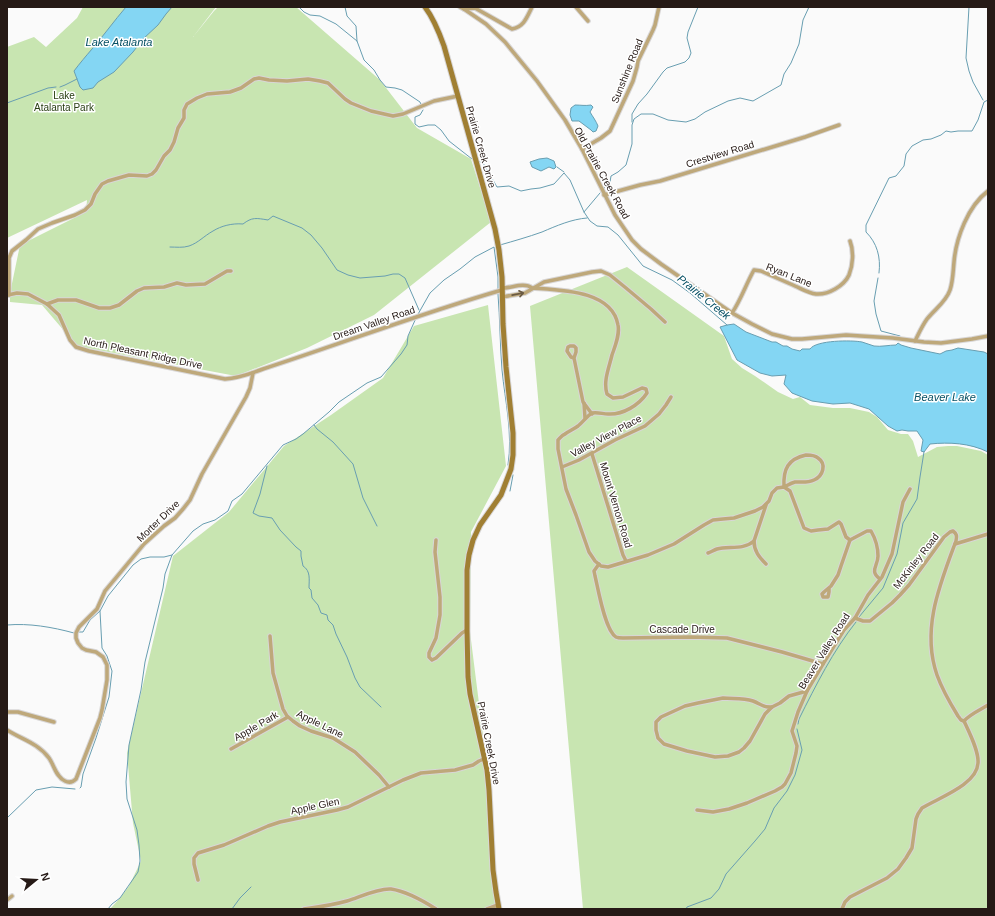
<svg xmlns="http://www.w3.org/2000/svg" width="995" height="916" font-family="Helvetica,sans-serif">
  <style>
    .green { fill: #c8e5b1 }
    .water { fill: #84d6f3; stroke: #689eb1 }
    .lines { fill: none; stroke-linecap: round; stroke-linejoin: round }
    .stream { stroke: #689eb1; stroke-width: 1 }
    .street-casing { stroke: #d8d6d6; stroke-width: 5.5 }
    .secondary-casing { stroke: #d8d6d6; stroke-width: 7 }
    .street { stroke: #bea87a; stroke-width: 3.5 }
    .secondary { stroke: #a07f33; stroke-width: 5 }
    .oneway { stroke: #6a5a43 }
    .labels { text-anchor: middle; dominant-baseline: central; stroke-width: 3; stroke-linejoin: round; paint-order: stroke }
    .street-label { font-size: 10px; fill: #261a16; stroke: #fff }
    .park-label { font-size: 10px; fill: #293e13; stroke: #fff }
    .water-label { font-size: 11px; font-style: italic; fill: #054f63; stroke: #fff }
  </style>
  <rect width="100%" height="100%" fill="#fafafa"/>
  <!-- green -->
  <g class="green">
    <polygon points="83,7 216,7 193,37 214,11 218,7 296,7 380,80 417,128 471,159 491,222 374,315 307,348 236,376 77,346 42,305 10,302 10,293 20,245 86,212 87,200 7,238 7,47 34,37 46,47 77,18"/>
    <polygon points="627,267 724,336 732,359 742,368 755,376 778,392 793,399 800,397 810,405 833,408 850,408 869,412 877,417 888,430 901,434 908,434 913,441 918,457 937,447 948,446 957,446 981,451 988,455 988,909 583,909 530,306"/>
    <polygon points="488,305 506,466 471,532 470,632 486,759 496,909 110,909 120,898 129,886 141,861 133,823 127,753 173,556 229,512 284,446 331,415 383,378 414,326"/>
  </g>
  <!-- water -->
  <g class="water">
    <path d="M126,7H172L166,14L158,25L143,39L133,52L114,72L98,82L93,88L83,90L80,87L74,71C80,63 86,56 92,49C104,35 114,21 126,7Z"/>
    <path d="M575,105C581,105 585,106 591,105L593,107L590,112C593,117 596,121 598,126L596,131L593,132L591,130L579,121H572L570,115L571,108Z"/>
    <polygon points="547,158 554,161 556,167 554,169 549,167 541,171 532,167 530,162 539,159"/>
    <path d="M734,324L746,332L772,342H776L783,346H787L792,349L800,351L802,349H810C816,340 852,340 862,342C866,343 870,345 874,346C881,347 889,345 896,345L898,343L901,345L911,348L940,354L946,351L952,350L958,348L984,352L988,354V452C970,443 949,442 930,444L924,452L921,451L923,440L917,431H908L902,430L897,431L888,426L869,409L850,403L833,404L812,401L792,393L784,384L786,375L772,376L760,373L737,360L720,327L727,325Z"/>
  </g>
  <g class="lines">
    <!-- stream -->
    <g class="stream">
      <polyline points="299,7 304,12 310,15 320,16 336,24 357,41 364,60 374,70 380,80 386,87 395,88 402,90 420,102 421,105"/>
      <polyline points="345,7 347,16 356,26 357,41"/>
      <polyline points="969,7 966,58 969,71 973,82 983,100"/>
      <polyline points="60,87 65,85 77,79"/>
      <polyline points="7,103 48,88 56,87"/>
      <polyline points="423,110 420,115 415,117 415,124 419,127 428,125 435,125 441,130 449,141 472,159"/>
      <polyline points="632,122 632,114 638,104 647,94 663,72 667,68 685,62 689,58 691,53 687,38 688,32 698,7"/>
      <polyline points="478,161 483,163 497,187 509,186 521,191 531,189 540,188 554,184 564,173 570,180 584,212 590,221 597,226 608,227 618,235 643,266 672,280 690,293 727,325"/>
      <polyline points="557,167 564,172"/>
      <polyline points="604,188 610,182 611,176 618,172 626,165 632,144 632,125 634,119 641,114 653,114 668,120 686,122 695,119 705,112 728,101 740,98 753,101 781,85 784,74 791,63 799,44 803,20 809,7"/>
      <polyline points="584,212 600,193"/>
      <path d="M500,245C514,241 528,237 542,232C556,226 572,219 587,218"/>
      <path d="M170,247C176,247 183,248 189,246C198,243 204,236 213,231C221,226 232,223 243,224C252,217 256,218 268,220L273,216L302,228L311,235L322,248L337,270L348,275L360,278L385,276L393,274H399L405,278L419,310"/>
      <path d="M879,273C881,257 877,243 866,232V225L889,178L896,176L904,166L906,154L912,146L923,140L931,139L941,135L946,131L951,132L958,131H972L978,120L984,102L988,100"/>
      <polyline points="878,278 874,301 876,314 881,331 900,336"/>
      <path d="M498,294C500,319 500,345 502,370C505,401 513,433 508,465"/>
      <polyline points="417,316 430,293 444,280 460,269 475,257 494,247 498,277 498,289"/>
      <polyline points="314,425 317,429 333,442 353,464 363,498 377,526"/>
      <path d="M267,466L260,494L253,513L259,516L272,518L280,530L296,547L301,551V556L303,566C311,571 309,580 309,588L311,590L312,598L318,605L321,613L327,615L328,620L333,625L336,634L347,657L355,678L360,687L381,707"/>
      <polyline points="510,491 513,475"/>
      <polyline points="859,617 883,588 897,554 903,523 917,499 920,477 924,452"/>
      <path d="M7,625C29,623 52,627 74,633"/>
      <polyline points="79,632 83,632 90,620 100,611 108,596 133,565 141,559 150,557 164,557 172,555"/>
      <path d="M798,724L799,719C816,685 833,651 856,622"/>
      <polyline points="80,788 81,787 83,774 96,738 109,697 112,671 107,656 102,648 100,611"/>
      <polyline points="7,818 36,790 52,787 75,789"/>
      <polyline points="108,909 112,904 120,898 138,872 140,861 139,845 137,830 127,799 126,782 129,745 141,690 145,662 163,588 165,574 172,555 193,531 203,524 215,520 228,511 232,501 242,494 283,445 296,439 303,434 329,412 339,402 367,383 381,377 401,354 407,345 408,336 416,318"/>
      <polyline points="232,909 240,898 251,887"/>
      <polyline points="686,909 687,907 711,898 719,889 726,874 755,841 765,829 774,808 787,791 795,775 802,750 797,729"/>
    </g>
    <!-- street casing -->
    <g class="street-casing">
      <g id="street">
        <polyline points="460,7 464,9 486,24 505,42 537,81 565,120 582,149 615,215 632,240 641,249 661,264 732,313 752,324 772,334 792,339 802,339 846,335 861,336 893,338 924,342 941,343 972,339 988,336"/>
        <polyline points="576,7 588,21"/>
        <path d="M464,9L475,8L512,29C524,27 527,17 532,7"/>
        <polyline points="582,149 601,138 610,131 633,81 637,67 638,61 653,30 655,25 659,7"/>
        <polyline points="604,195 640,185 660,181 805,137 839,125"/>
        <path d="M502,288C512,288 524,282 532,288C560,290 612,290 618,325C620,335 615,346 612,355C609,368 603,381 607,394L613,398L623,397L642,388L646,389L647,393C639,405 623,415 608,414C603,414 598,412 592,413C587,416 583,422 578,426C574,429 569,431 565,434C562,435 560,438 558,440V449L566,489L576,515L589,552L595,561L601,566L608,567L648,555L674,544L704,525L713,520L723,519L734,518L755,511L763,507L769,501L772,493L777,488L784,487L790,491L804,528L811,531L818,530L828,529L839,522L841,524L846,537L850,540"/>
        <path d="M8,295L17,293L28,294L47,304L59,315L70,340L76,347L89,351L225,379C239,378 250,374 263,369C343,343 422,313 502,290"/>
        <polyline points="9,295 9,258 12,251 26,240 38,229 52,223 75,215 85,210 91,204 95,194 102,184 108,181 129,175 147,176 152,174 156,170 164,156 170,150 174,142 178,128 184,118 184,110 187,104 197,98 207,94 230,92 241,88 254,79 259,78 269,80 287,81 308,79 320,81 328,83 345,99 351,103 371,111 393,116 403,114 434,101 458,96"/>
        <polyline points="502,297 525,293 544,282 592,272 601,271 610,275 626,288 651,309 665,322"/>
        <polyline points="47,304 58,300 76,300 99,308 110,308 119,305 137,291 144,288 164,287 177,283 186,285 205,284 227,271 231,271"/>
        <path d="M732,313C741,300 746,284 754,270L761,271C772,276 784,281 795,286C802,289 808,293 816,294C828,295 844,286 849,275C853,265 854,251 850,241"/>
        <path d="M915,341C919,333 922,326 927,319C935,309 946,302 950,290C953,281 953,272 954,262C956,238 968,206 988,191"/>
        <polyline points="574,358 571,357 567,351 568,347 570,346 574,346 576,348 576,352 574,358 583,402 592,414"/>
        <polyline points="584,403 585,418"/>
        <polyline points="592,454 623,555 626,561"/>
        <path d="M806,455C810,455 815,455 818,458C827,464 823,476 814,480C808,483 802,482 795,482C791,483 788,485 784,487C783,469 788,459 806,455Z"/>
        <polyline points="562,467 579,460 615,440 645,426 659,414 666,405 671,397"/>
        <polyline points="436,540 435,552 440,597 440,615 436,638 429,653 429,657 432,660 436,658 462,633 467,630"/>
        <path d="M850,540L867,531H871C875,538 878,547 878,556C878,566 869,571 880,579"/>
        <path d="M754,541C754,551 759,557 766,564"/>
        <polyline points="955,544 988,534"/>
        <path d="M708,553C711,552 714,550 717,549C729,546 744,550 754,541L766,505"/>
        <path d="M599,564L594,571L595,576C598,588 605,631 616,637C618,638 620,638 623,638L691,637L727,638L782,652L823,664"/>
        <polyline points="829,588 829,592 828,597 823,597 822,594 824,592 831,586 838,575 841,566 850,540"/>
        <path d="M855,618L863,621H870L892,603L900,595L909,585L944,537L950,532L953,531C957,534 957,536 956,541C940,584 921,629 937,675C942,689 950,703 958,716L961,720L964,721"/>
        <polyline points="270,636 273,673 283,709 287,716 293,721 300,726 311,731 333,738 355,752 379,775 389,787"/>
        <path d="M723,698C733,699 743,698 753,701C761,704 763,708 772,707L765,714L750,741L744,748L739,752L728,756L715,757L687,751L664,744L658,738L656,730V722L661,717L685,706L698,703Z"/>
        <polyline points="772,707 780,703 789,696 807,691"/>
        <polyline points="7,712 18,712 54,722"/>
        <path d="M964,721C970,714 980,710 988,705"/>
        <path d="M7,730C21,739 38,743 49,758C54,765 56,777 65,781C69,783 73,782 76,779L100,718L102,710L107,680V665L103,657L96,652L86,650L82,648L78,643L76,638V633L79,627L97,609L105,591L144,544L164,526L175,518L183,509L190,500L202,474L246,397L250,388L253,373"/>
        <polyline points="231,749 288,717"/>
        <polyline points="697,810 713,812 729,809 747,803 775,791 782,787 785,784 791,773 796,753 797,746 792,731 798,712 807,691 823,664 844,630 855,618 868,595 882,577 892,554 903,502 910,489"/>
        <polyline points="198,880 194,864 194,858 198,853 224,845 268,826 280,822 337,810 348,807 403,780 421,773 455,770 473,765 479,761 484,759"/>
        <polyline points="7,900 12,896"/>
        <path d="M304,909C319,907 333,905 347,901C360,897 378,888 391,889C405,891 425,902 436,909"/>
        <polyline points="487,909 498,905"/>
        <path d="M842,909L845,902L850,897L887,878L898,869L906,858L912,848L916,819L918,814L922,808C938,798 977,785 978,763C979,751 969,732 964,721"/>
      </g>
    </g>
    <!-- secondary casing -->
    <g class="secondary-casing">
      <path id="secondary" d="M425,7C434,19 439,32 444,46L495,229L499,250L502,277L503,324L506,367L513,433V455L511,469L501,495L480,525L473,540L469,555L467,570V630L468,677L470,694L487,770L489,790L493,870L496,892L499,909"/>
    </g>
    <!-- street -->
    <use href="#street" class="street"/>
    <!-- secondary -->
    <use href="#secondary" class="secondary"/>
  </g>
  <!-- one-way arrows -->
  <defs><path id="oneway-shaft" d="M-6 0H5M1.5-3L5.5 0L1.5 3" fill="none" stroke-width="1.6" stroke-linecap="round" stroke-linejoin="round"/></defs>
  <use class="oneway" href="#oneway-shaft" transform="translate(518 294) rotate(-11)"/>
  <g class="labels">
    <!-- street labels -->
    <g class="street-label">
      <text transform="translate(627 71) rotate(-68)">Sunshine Road</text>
      <text transform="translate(481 147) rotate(74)">Prairie Creek Drive</text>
      <text transform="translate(720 154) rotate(-17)">Crestview Road</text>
      <text transform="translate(602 173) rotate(61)">Old Prairie Creek Road</text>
      <text transform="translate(789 275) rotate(22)">Ryan Lane</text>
      <text transform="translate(374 323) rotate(-19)">Dream Valley Road</text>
      <text transform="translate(143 353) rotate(12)">North Pleasant Ridge Drive</text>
      <text transform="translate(606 436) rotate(-28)">Valley View Place</text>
      <text transform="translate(616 505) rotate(73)">Mount Vernon Road</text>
      <text transform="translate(158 521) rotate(-44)">Morter Drive</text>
      <text transform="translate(916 561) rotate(-52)">McKinley Road</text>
      <text x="682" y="629">Cascade Drive</text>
      <text transform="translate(824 651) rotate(-58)">Beaver Valley Road</text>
      <text transform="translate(320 724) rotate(26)">Apple Lane</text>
      <text transform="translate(256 726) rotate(-30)">Apple Park</text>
      <text transform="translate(489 743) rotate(79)">Prairie Creek Drive</text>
      <text transform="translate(315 806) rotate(-12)">Apple Glen</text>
    </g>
    <!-- park labels -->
    <g class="park-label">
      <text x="64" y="95">Lake<tspan x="64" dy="12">Atalanta Park</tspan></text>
    </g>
    <!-- water labels -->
    <g class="water-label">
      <text x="119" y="42">Lake Atalanta</text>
      <text transform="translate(704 297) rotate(39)">Prairie Creek</text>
      <text x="945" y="397">Beaver Lake</text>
    </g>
  </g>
  <!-- border -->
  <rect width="995" height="916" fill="none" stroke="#261a16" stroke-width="16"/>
  <!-- north arrow -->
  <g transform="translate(36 880) rotate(72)" stroke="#ffffff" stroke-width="3" paint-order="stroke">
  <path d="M0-3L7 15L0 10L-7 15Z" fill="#261a16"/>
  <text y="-6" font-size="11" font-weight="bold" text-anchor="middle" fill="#261a16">N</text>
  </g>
</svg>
